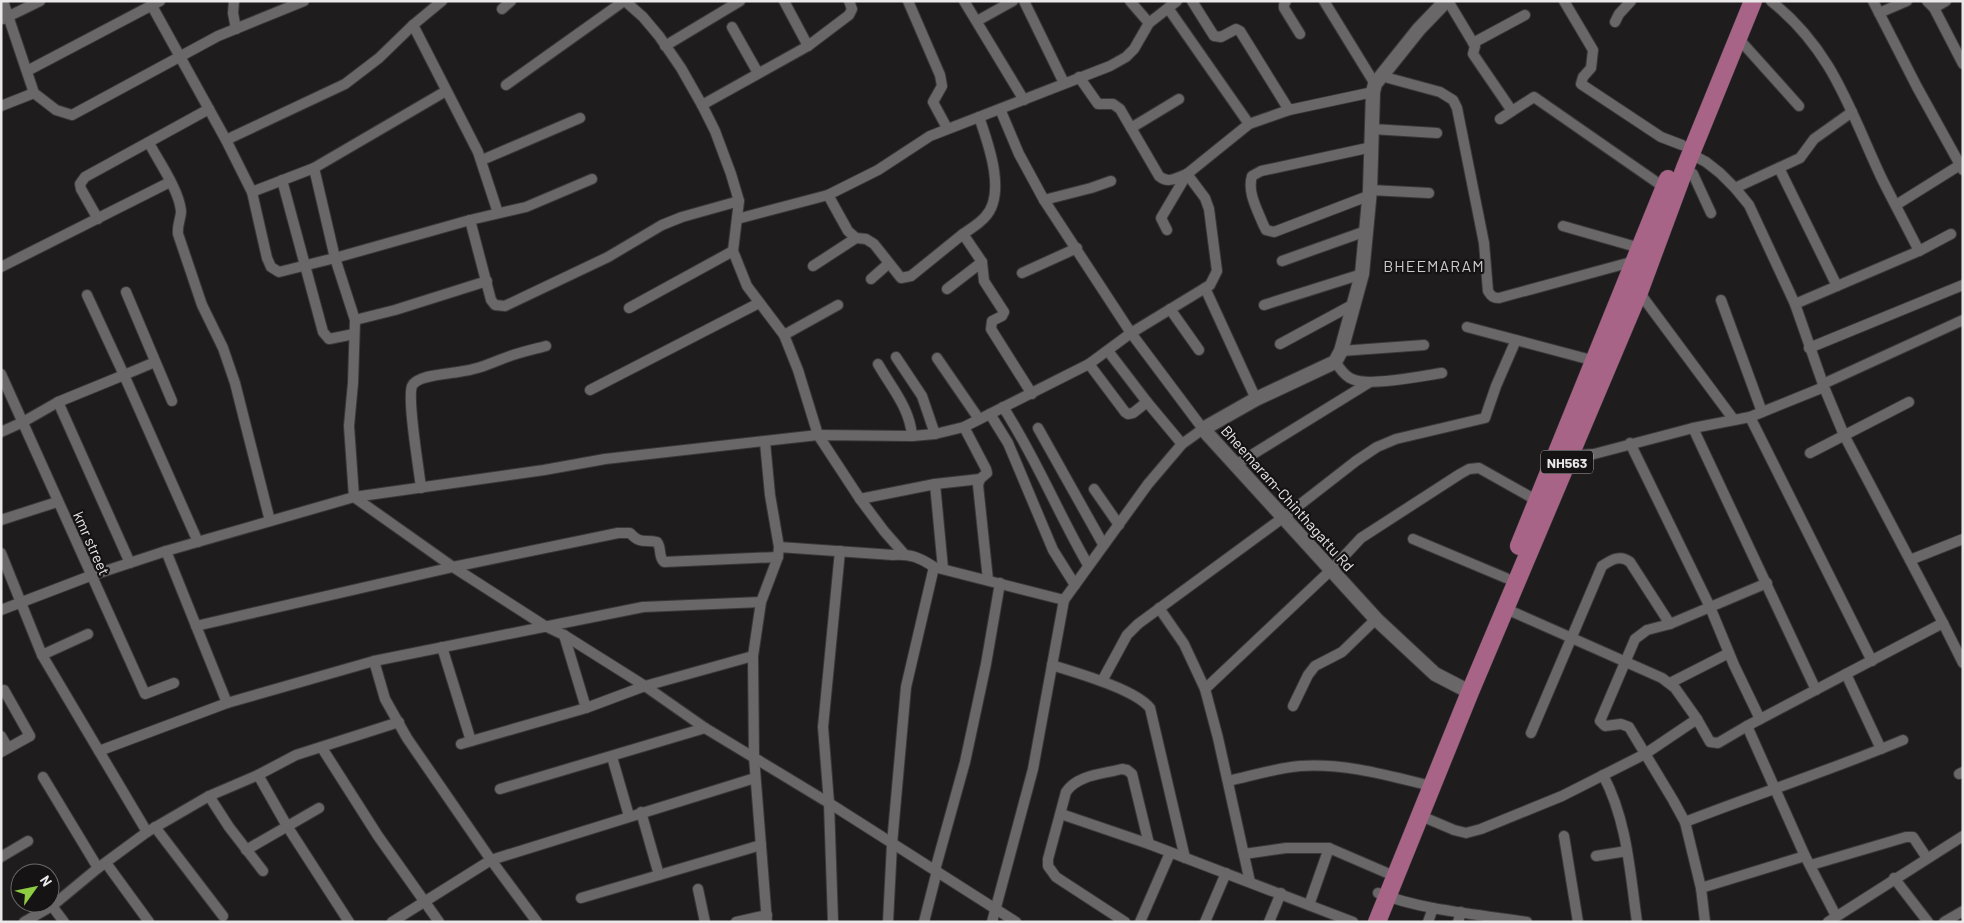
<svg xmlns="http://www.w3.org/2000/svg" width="1964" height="923" font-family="Barlow,sans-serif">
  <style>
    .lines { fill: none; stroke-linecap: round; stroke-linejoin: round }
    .minor-casing { stroke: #3a3839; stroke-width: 12 }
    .tertiary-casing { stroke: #3a3839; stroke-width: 16 }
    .trunk-casing { stroke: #3a3839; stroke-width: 19 }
    .minor { stroke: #6a6768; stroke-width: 10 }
    .tertiary { stroke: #6a6768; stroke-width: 14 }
    .trunk { stroke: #a86486; stroke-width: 18 }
    .labels { text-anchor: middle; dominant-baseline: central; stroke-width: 4.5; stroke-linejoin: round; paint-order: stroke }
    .shield { fill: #151314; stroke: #aaa8a9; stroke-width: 1 }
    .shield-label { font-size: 14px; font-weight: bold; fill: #eae8e9 }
    .street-label { font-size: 15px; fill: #eae8e9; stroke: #151314 }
    .neighbourhood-label { font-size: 16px; letter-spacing: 1px; fill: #cecacc; stroke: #151314 }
  </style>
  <rect width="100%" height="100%" fill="#1f1c1d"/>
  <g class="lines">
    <!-- minor casing -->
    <g class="minor-casing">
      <g id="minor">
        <polyline points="3,1 34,93 56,110 72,115 218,36 304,1"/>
        <polyline points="234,1 233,13 236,29"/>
        <polyline points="625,1 643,17 659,36 681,68 702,105 715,131 731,174 739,201 733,251 747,286 784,335 798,370 818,435 860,499 884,531 905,555"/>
        <polyline points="784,1 808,46"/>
        <polyline points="908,1 940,75 942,86 933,102 947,128"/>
        <polyline points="964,1 1024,100"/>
        <polyline points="1024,1 1064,83"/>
        <polyline points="1130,1 1149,23"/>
        <polyline points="1192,1 1214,36 1221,37 1236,29 1240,31 1289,110"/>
        <polyline points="1286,1 1284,5 1284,8 1300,34"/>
        <polyline points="1324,1 1375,84"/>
        <polyline points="1448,1 1475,46 1473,54 1512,111 1500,119"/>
        <polyline points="1564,1 1593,50 1591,68 1583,77 1581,84 1661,137 1682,145"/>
        <path d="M1771,1C1833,50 1850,111 1882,179C1894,203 1907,227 1919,251"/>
        <polyline points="1873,1 1917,87 1963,170"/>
        <polyline points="1927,1 1934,8 1963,64"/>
        <polyline points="152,6 226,140 252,192 267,258 271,267 279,272 335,258 314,168"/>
        <polyline points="1168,8 1249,124"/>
        <polyline points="1934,8 1946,1"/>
        <polyline points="502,9 511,1"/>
        <polyline points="1879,13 1907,1"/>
        <polyline points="3,19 40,1"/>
        <polyline points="977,21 1013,1"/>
        <polyline points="1615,22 1619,14 1631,1"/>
        <polyline points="413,25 478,152 498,213"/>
        <polyline points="732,27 758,73"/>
        <polyline points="1738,38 1799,106"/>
        <polyline points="1473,43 1525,15"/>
        <polyline points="665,46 740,1"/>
        <polyline points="27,71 160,1"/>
        <path d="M1381,76L1440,92L1453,100L1457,108L1484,243L1488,291C1491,296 1493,298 1499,298L1635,261"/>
        <path d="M1079,77L1098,104H1113L1120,109L1159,176C1168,184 1176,178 1187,174"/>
        <polyline points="506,85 624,1"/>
        <polyline points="702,105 808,46 849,15 852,9 849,1"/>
        <polyline points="1,106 34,93"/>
        <polyline points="1000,109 1019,154 1044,200 1131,333 1203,429 1182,444 1148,484 1064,600"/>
        <polyline points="1512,111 1534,97 1665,188"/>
        <polyline points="1131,128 1179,99"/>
        <polyline points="1372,129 1437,133"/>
        <polyline points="226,140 345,84 379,58 413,25 442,1"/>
        <path d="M149,143C159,162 179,190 181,211C181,218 177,225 178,234L202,305L223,348L235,383L270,521"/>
        <polyline points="1691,154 1706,162 1720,173 1735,188 1749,205 1795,304 1824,387 1844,435 1943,623"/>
        <polyline points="482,160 580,118"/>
        <polyline points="1685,168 1693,174 1711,213"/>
        <polyline points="1779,168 1837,286"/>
        <polyline points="592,179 526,207 470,220 335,258 355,320 353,383 349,426 354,497 453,567 545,626 564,635 645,686 705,728 829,803 1016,922"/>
        <polyline points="282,180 323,332 329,339 354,334"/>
        <polyline points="1735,188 1800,158 1814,139 1852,112"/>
        <polyline points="1370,190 1429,193"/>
        <polyline points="252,192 314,168 446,91"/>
        <polyline points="828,195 848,231 856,238 866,239 874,244 901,278 911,276 963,234"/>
        <path d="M1368,196L1274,232L1266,230L1263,224C1257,209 1247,192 1252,176L1261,171L1372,147"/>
        <polyline points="1044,200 1091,188 1111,181"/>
        <polyline points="1896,205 1960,165"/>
        <polyline points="98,219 81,189 80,184 85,177 209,109"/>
        <polyline points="737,219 828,195 878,170 930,136 1110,66 1126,57 1134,49 1149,23 1177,1"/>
        <polyline points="470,220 491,300 495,305 505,306 608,257 662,225 682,217 739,201"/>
        <polyline points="1563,226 1640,248"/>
        <polyline points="1167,230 1161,218 1187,174"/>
        <polyline points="1282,261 1366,231"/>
        <polyline points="982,262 984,281 1004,312 1002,316 992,321 991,329 1032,394"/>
        <polyline points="813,266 856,238"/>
        <polyline points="1,267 170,182"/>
        <polyline points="1022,273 1077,248"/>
        <polyline points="871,279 888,264"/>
        <polyline points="1205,288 1256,399"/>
        <path d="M947,289L982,262L963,234C970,229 979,224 985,217C1007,194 988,143 979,117"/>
        <polyline points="126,292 172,401"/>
        <polyline points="1639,292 1734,420"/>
        <polyline points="87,295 124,375 155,362"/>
        <polyline points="1721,300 1762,412"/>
        <polyline points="1795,304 1919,251 1951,234"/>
        <polyline points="1264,305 1362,274"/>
        <polyline points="629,308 733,251"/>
        <polyline points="1170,309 1199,350"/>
        <polyline points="355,320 395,310 487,281"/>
        <polyline points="1467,327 1595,361"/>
        <polyline points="784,335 838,305"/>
        <polyline points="1280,344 1354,304"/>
        <polyline points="1809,348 1963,285"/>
        <polyline points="1108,351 1147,402 1182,444"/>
        <polyline points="1341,351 1424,345"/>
        <polyline points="896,357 922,396 935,434"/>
        <polyline points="937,358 979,419"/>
        <path d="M1335,362C1340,368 1344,376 1352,379C1369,387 1421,376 1442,373"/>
        <path d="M878,364C891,387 910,408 912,436"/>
        <polyline points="1089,364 1125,412 1128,414 1133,413 1147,402"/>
        <polyline points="1,374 145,694 174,683"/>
        <polyline points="1823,384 1963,320"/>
        <polyline points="590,390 759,303"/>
        <polyline points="58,402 130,563"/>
        <path d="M1003,407C1036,458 1058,513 1088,565"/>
        <polyline points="990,414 1008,443 1053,550 1075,585"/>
        <polyline points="1750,417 1872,661"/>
        <polyline points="1038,428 1103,544"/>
        <polyline points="1693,428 1816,690"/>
        <polyline points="1,432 23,422 58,402 124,375 198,542"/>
        <polyline points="765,442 770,495 779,547 778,557 761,602 753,656 754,757 767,922"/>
        <polyline points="1630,443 1710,607 1734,665 1760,719"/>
        <polyline points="1810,453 1909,402"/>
        <polyline points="1566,456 1594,454 1693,428 1750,417 1824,387"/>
        <polyline points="1237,464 1370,382"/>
        <polyline points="980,479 978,485 988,580"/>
        <polyline points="935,484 980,479 987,473 986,469 964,427"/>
        <path d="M421,488C419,469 407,400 412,386C417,375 447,374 458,372C475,370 487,365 502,359C516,353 531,350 546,346"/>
        <polyline points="1094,489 1119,525"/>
        <polyline points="860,499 935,484 943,569"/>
        <polyline points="1,520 57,502"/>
        <polyline points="1413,539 1506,578"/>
        <path d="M779,547L893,555C911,554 919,557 934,567L1064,600L1033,769L992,922"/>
        <polyline points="166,551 227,703"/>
        <polyline points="1,553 42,655 147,832"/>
        <polyline points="1910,560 1963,539"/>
        <polyline points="1159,608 1184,644 1205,689 1218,738 1250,882"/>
        <polyline points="1504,608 1662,678 1675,688 1697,719"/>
        <polyline points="1,610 90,576 166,551 354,497 544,470 605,459 818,435 912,436 935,434 964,427 1089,364 1131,333 1210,285 1217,271 1209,209 1205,198 1187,174 1249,124 1289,110 1373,92"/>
        <polyline points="1670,624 1647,630 1635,639 1600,721 1605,726 1621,724 1629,727 1673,800 1685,822 1701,888"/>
        <path d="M196,626L453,567L618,533H630C641,545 645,539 657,542C662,548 658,557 664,562L778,557"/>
        <polyline points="564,635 586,708"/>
        <polyline points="442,647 471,741"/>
        <polyline points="42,655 88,634"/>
        <polyline points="374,661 385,699 407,738 491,860 537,922"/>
        <path d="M1052,665C1077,673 1135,689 1150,708L1185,858"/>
        <polyline points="1846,674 1881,749"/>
        <polyline points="1102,681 1127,635 1138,624 1284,517 1356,461 1377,447 1396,439 1485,418 1496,386 1516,340"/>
        <polyline points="1670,683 1729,653"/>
        <polyline points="1205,689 1332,569 1361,538 1460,474 1469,469 1479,468 1536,500"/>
        <polyline points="1293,706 1308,675 1315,666 1342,652 1376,619"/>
        <polyline points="1747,726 1805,856 1836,916"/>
        <path d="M1531,733L1602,566C1611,560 1620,554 1630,562L1670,624L1767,583"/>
        <polyline points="1,736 8,748"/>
        <polyline points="461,744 586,708 645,686 753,656"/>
        <polyline points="322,748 378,836 439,922"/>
        <polyline points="99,751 227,703 374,661 643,607 761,602"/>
        <polyline points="1,752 30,736 4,690"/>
        <polyline points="612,757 629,816"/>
        <polyline points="1959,774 1963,772"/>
        <polyline points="258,775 287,826 349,922"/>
        <path d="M1603,775C1627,820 1630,872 1637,922"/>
        <polyline points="43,777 98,868"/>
        <path d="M1228,781C1251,776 1276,768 1300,766C1342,763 1383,774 1423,784"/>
        <polyline points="500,789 705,728"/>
        <polyline points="209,796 258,775 296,755 399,722"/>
        <polyline points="641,812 659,875"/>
        <polyline points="1061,814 1149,844 1353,922"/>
        <polyline points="1421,816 1454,830 1466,833 1481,829 1562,796 1645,754 1697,719 1710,742 1718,743 1747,726 1943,623 1963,663"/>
        <path d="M1685,822C1757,794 1831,770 1903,740"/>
        <polyline points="155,827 223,916"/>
        <polyline points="1564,836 1578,922"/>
        <polyline points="246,850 319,808"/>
        <polyline points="1244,854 1286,848 1329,848"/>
        <polyline points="1596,856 1627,851"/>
        <polyline points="1,857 28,841"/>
        <polyline points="106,863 149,922"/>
        <polyline points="1811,865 1906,837 1913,837 1927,858"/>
        <polyline points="935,870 965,762 986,664 1000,583"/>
        <polyline points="1894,878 1928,922"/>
        <polyline points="698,889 705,922"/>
        <path d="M1378,893C1425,911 1477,914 1527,922"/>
        <polyline points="581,898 761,845"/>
        <polyline points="1309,905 1329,848 1387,873"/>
        <polyline points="52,906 64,922"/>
        <polyline points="24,922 52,906 98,868 147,832 209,796 229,827 263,871"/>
        <polyline points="392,922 491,860 755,778"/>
        <polyline points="736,922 767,915"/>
        <polyline points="833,922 829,803 823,727 840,551"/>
        <polyline points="888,922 892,844 906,687 934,567"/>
        <polyline points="924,922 937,871"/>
        <path d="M1125,922L1056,877L1048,866V859L1066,792C1077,775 1103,774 1122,769L1127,770L1132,774L1149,844"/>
        <polyline points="1140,922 1170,853"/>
        <polyline points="1205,922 1226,873"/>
        <polyline points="1269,922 1281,893"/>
        <polyline points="1428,922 1433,908"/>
        <polyline points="1458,922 1461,912"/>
        <polyline points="1705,922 1701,888 1805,856"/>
        <polyline points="1828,922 1963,836"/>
        <polyline points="1944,922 1963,911"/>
      </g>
    </g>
    <!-- tertiary casing -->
    <g class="tertiary-casing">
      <polyline id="tertiary" points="1446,1 1419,29 1375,84 1373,92 1370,190 1362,274 1341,351 1335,362 1256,399 1203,429 1376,619 1435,674 1462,688"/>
    </g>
    <!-- trunk casing -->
    <g class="trunk-casing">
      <g id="trunk">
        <polyline points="1519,546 1668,179"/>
        <polyline points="1377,922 1470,692 1639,292 1685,168 1753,1"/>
      </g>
    </g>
    <!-- minor -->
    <use href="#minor" class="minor"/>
    <!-- tertiary -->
    <use href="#tertiary" class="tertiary"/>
    <!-- trunk -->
    <use href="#trunk" class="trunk"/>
  </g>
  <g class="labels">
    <!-- shield labels -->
    <rect class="shield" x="1541" y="450.5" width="52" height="23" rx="4"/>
    <g class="shield-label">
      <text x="1567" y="462">NH563</text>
    </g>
    <!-- street labels -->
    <g class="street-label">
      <text transform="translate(1288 498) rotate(48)">Bheemaram-Chinthagattu Rd</text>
      <text transform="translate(92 543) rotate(66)">kmr street</text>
    </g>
    <!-- neighbourhood labels -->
    <g class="neighbourhood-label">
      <text x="1434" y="265">BHEEMARAM</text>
    </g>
  </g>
  <!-- border -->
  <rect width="1964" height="923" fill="none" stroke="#eae8e9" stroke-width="5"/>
  <!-- north arrow -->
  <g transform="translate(35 888) rotate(57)"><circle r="24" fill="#151314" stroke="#6a6869"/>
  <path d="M0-4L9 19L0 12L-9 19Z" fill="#8ecd42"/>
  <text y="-8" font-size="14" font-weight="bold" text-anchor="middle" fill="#eae8e9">N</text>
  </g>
</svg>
